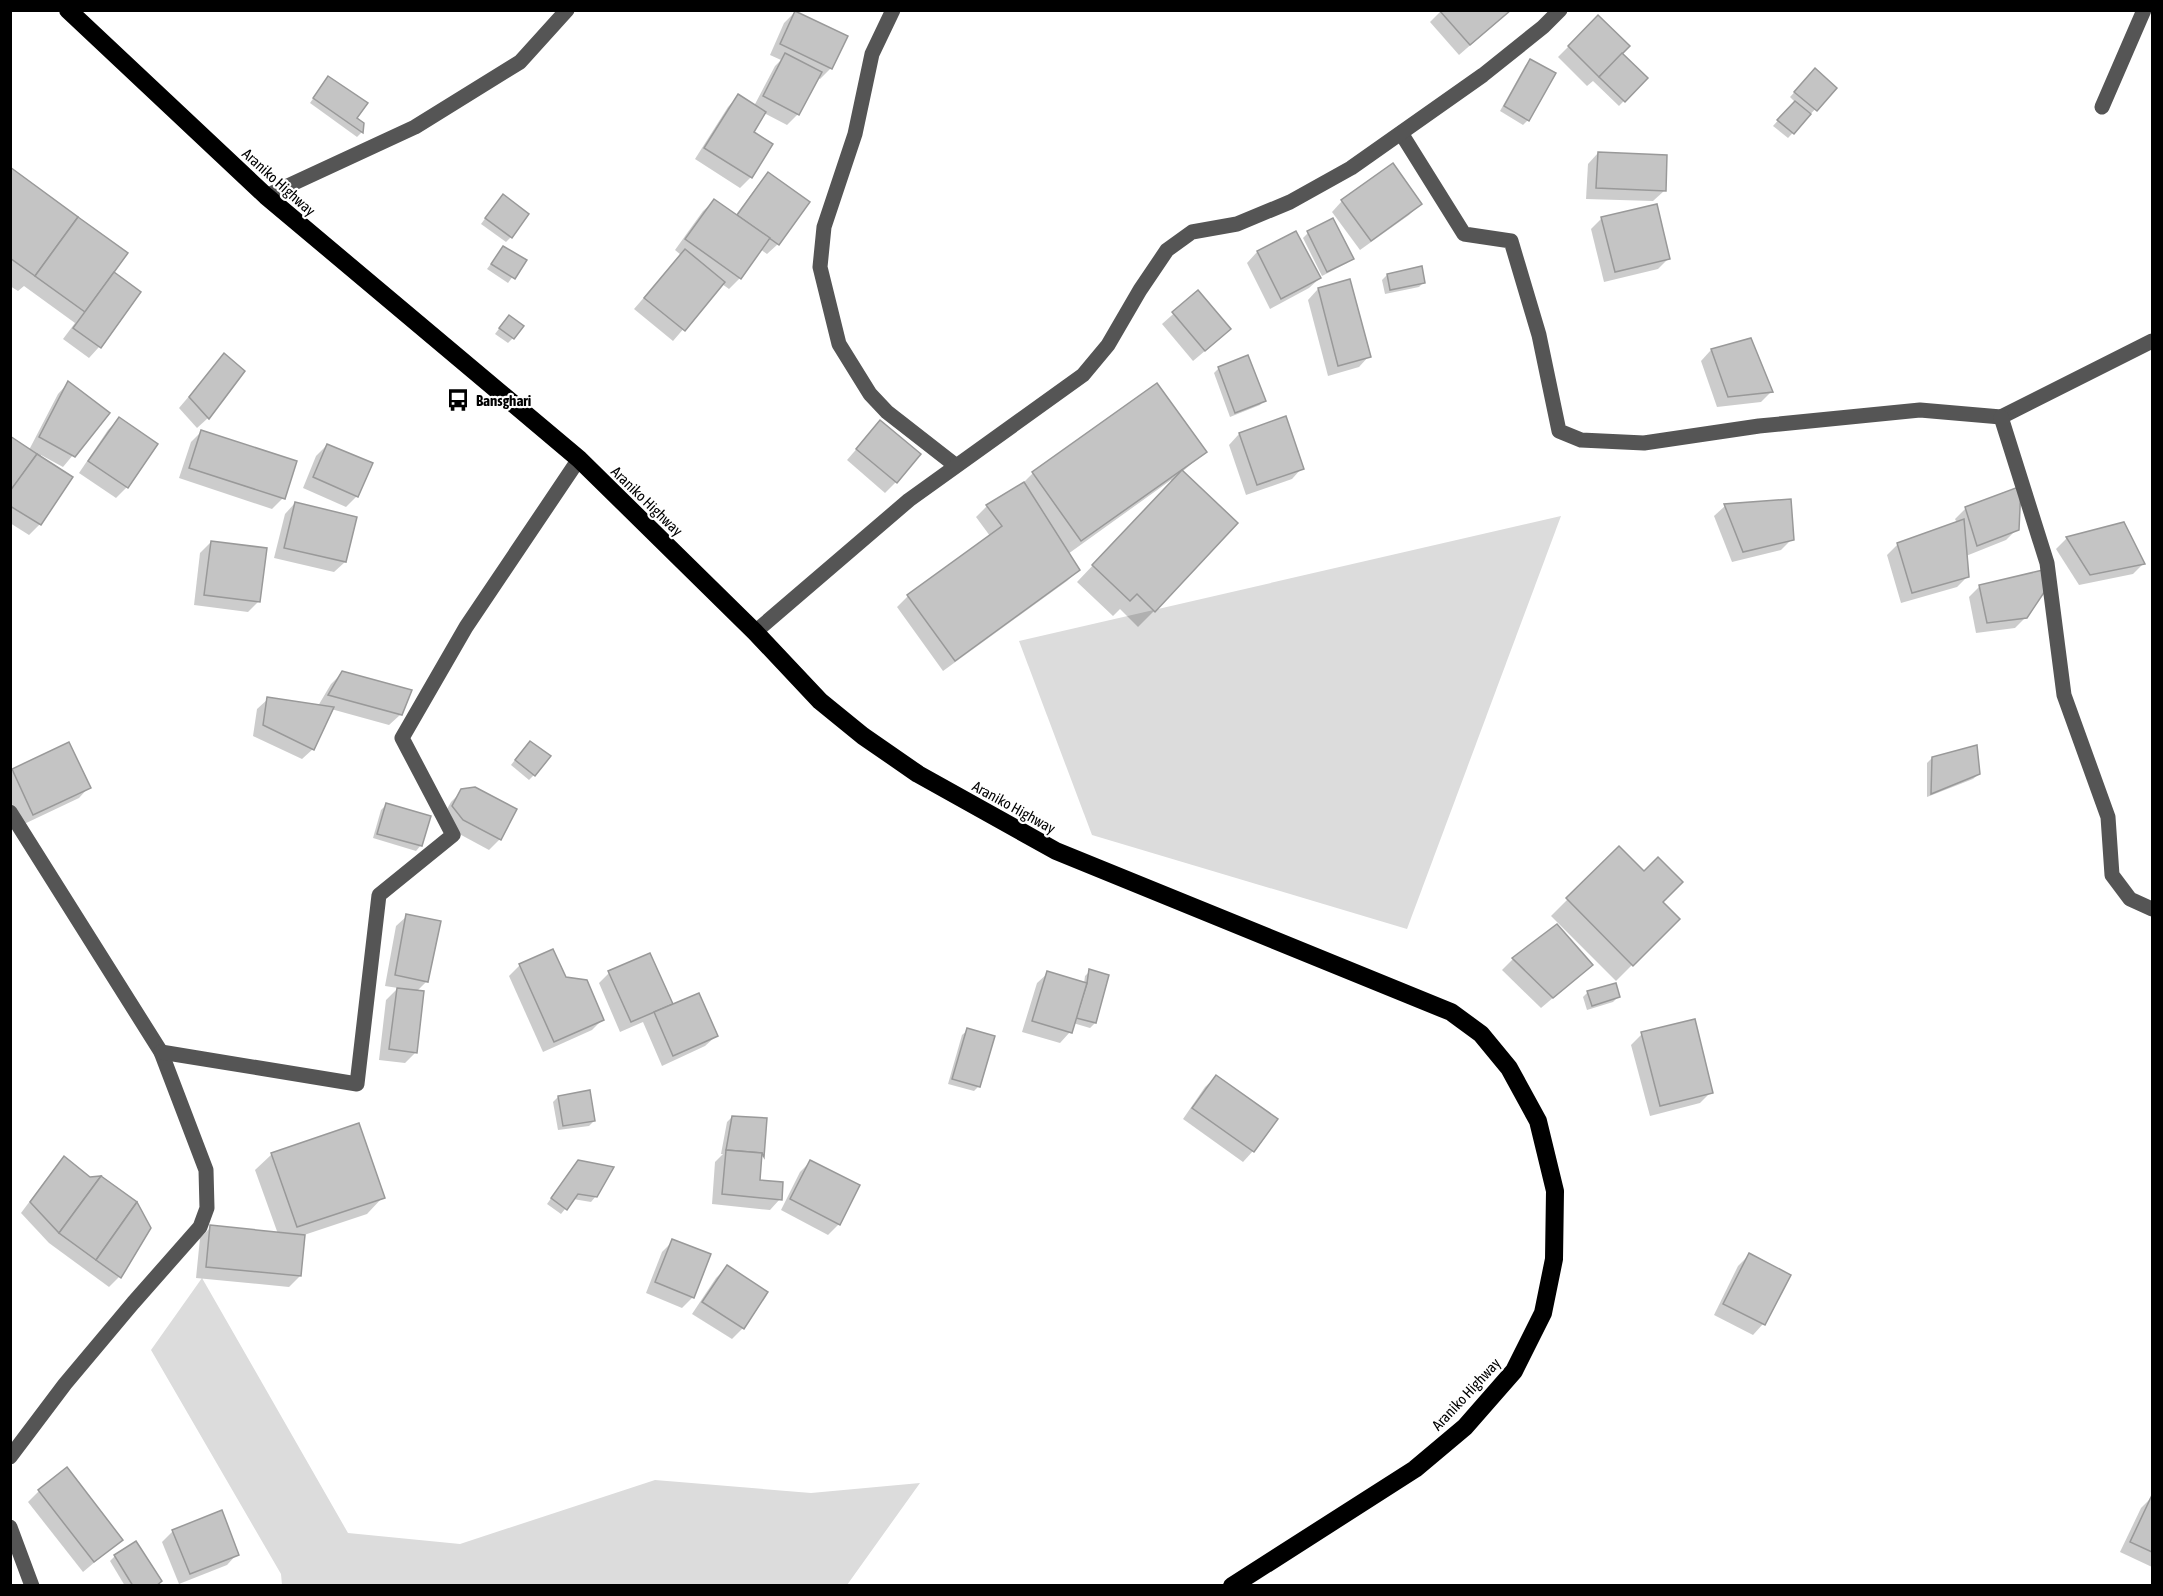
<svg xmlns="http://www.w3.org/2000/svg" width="2163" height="1596" font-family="'Asap Condensed',sans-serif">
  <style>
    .green { fill: #dcdcdc }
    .shadow { fill: #0003 }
    .building { fill: #c4c4c4; stroke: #999; stroke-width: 1.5 }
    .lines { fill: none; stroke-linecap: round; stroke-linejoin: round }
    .minor { stroke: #555; stroke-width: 15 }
    .highway { stroke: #000; stroke-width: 18 }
    .labels { text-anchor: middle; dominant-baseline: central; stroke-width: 4.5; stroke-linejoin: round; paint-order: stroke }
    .street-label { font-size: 15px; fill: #000; stroke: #fff }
    .poi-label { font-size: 15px; font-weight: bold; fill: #000; stroke: #fff; text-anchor: start }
  </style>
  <rect width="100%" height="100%" fill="#fff"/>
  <!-- green -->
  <g class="green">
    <polygon points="1561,516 1407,929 1092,835 1019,641"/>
    <polygon points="202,1278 348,1533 460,1544 655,1480 811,1493 920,1483 847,1585 282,1585 281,1574 151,1350"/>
  </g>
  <!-- shadow -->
  <g class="shadow">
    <polygon points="1442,10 1505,15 1459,55 1430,22"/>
    <polygon points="795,12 831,68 820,79 817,77 798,114 787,125 764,113 752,132 751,177 740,188 695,159 728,107 738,96 754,106 775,66 781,60 770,55 784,23"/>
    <polygon points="1598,17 1620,54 1646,78 1619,106 1593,81 1587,86 1558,57"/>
    <polygon points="1530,61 1528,120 1523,125 1500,111 1525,66"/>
    <polygon points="1810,75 1835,88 1788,138 1773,126 1795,102 1790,97"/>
    <polygon points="324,83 362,132 357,137 310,103"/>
    <polygon points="1598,153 1664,191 1653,201 1586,199 1588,164"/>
    <polygon points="10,169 112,272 139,293 99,347 89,358 63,339 75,323 24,286 18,291 10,286"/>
    <polygon points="768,174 778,244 767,254 760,249 740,278 729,289 722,284 673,341 634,309 681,255 675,250 703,211 714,201 735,216 758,185"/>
    <polygon points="498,201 511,237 506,242 481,224"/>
    <polygon points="1342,201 1420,204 1409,215 1360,250 1332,212"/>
    <polygon points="1602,218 1669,258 1658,269 1604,282 1591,229"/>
    <polygon points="1332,220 1352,258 1347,263 1322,276 1303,238 1308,233"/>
    <polygon points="1295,233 1320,278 1309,288 1270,309 1247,263 1257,252"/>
    <polygon points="503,248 524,261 508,283 487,269"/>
    <polygon points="1387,275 1424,282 1419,287 1385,294 1382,280"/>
    <polygon points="1318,289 1369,356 1359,367 1328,376 1308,300"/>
    <polygon points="1198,292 1218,340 1193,361 1162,324"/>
    <polygon points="504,322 513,338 508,343 495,334"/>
    <polygon points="1750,340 1771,392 1761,402 1717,407 1701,361 1711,350"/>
    <polygon points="224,355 243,371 208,418 197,428 179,408"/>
    <polygon points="1247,357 1264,400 1260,405 1230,417 1214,373 1219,368"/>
    <polygon points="68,383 108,413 63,467 41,455 40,524 29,535 10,523 10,438 29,450 58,394"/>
    <polygon points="1157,385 1205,452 1182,472 1154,611 1138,627 1120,609 1113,616 1077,582 1172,482 1171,480 1068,554 1078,570 1067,581 943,671 897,607 908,596 990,536 976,517 987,506 1021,485 1033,473"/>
    <polygon points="119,419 127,487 116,498 79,473 108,430"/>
    <polygon points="880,422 896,482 885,493 847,460"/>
    <polygon points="202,431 283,498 272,509 179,478 191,442"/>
    <polygon points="1239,434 1302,468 1292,479 1246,495 1229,445"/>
    <polygon points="327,445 357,496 346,507 303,488 316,456"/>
    <polygon points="295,503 345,562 334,572 274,558 285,514"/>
    <polygon points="1725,506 1792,539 1781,550 1732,562 1714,516"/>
    <polygon points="1966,508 2017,529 2006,540 1966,556 1968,576 1957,587 1901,603 1887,555 1898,544 1957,523 1955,519"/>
    <polygon points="2123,524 2143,564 2133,574 2079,585 2056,549 2067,538"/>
    <polygon points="211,542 259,601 248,612 194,605 200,553"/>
    <polygon points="1980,586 2026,617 2015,628 1976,633 1969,597"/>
    <polygon points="342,673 410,691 400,715 389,725 331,709 313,749 302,759 253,736 257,709 268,699 318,706 331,684"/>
    <polygon points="68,744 89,787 79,798 22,825 10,800 10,773"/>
    <polygon points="525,747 534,775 529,780 511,765"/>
    <polygon points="1932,758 1979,774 1973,779 1927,797 1927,763"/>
    <polygon points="462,791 500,839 489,850 452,830 442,818 451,802"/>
    <polygon points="386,805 421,845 416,851 373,838 381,810"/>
    <polygon points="1619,848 1661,902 1678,919 1616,981 1551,916"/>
    <polygon points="407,916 427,981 416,992 416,1052 405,1063 379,1060 386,1000 398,988 385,986 396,926"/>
    <polygon points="1557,926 1580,975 1541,1008 1502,970 1513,959"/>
    <polygon points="520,965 564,978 603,1019 592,1030 543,1052 509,976"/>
    <polygon points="1090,971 1095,1023 1090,1028 1073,1023 1070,1032 1060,1043 1022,1032 1037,983 1048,973 1084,984 1085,976"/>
    <polygon points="609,973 673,1006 716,1036 705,1046 662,1066 643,1022 620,1032 599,983"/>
    <polygon points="1588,992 1618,997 1613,1002 1587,1010 1583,997"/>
    <polygon points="968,1030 979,1086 974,1091 948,1084 962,1035"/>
    <polygon points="1642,1034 1711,1092 1700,1103 1650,1116 1631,1045"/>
    <polygon points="1216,1077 1253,1151 1243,1162 1183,1119 1205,1087"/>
    <polygon points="558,1097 594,1121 589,1126 558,1130 553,1102"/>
    <polygon points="732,1117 766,1119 763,1156 760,1160 758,1181 780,1199 770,1210 712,1204 715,1162 723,1154 721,1154 727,1122"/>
    <polygon points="272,1154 383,1197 367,1214 304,1235 300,1276 289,1287 196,1278 200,1238 211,1227 278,1234 255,1170"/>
    <polygon points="64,1158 90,1179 119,1277 109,1287 49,1243 21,1213 54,1169"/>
    <polygon points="810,1162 839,1224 828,1235 781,1210 800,1172"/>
    <polygon points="574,1166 596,1196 591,1202 573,1199 561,1214 547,1204"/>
    <polygon points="673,1241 693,1297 682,1308 646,1293 662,1252"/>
    <polygon points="1749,1255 1789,1275 1763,1324 1753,1335 1714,1315 1738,1266"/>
    <polygon points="727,1267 766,1293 743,1328 732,1339 692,1314 716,1278"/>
    <polygon points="39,1491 121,1540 83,1572 28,1502"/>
    <polygon points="2152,1497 2152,1567 2120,1552 2141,1508"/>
    <polygon points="173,1531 237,1554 227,1565 179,1584 162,1542"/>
    <polygon points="115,1556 156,1586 125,1586 110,1561"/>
  </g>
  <!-- building -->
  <g class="building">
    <polygon points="1439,10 1511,10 1470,45"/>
    <polygon points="795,11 848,36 832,69 780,44"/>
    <polygon points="1598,15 1630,46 1599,77 1568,46"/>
    <polygon points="785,53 822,72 799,115 763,96"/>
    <polygon points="1622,53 1648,78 1625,102 1599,77"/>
    <polygon points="1530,59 1556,73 1529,121 1504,106"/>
    <polygon points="1815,68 1837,88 1817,111 1794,92"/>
    <polygon points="328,76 368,103 357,118 364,123 363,133 313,98"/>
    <polygon points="738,94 766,112 754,132 773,144 752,178 704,148"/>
    <polygon points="1795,101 1811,114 1794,134 1777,120"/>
    <polygon points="1598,152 1667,155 1666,191 1596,188"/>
    <polygon points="1393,163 1422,204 1371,241 1341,200"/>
    <polygon points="10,167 78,217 35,276 10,258"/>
    <polygon points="768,172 810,202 779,245 737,215"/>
    <polygon points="503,194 529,214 512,238 485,218"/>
    <polygon points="714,199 770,238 741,279 685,239"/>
    <polygon points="1657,204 1670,259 1615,272 1601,217"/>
    <polygon points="78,217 128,253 85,312 35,276"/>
    <polygon points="1333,218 1354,259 1327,272 1307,231"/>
    <polygon points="1296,231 1321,278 1281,299 1257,251"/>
    <polygon points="503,246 527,260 515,279 491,264"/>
    <polygon points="685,249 725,282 685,331 644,298"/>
    <polygon points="1422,266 1425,283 1390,290 1387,274"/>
    <polygon points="114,272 141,292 101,348 73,328"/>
    <polygon points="1350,279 1371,357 1338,366 1318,288"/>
    <polygon points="1198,290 1231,329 1205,351 1172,312"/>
    <polygon points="509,315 524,326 514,339 499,328"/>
    <polygon points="1751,338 1773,392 1728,397 1711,349"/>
    <polygon points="224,353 245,371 209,419 189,397"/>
    <polygon points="1248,355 1266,401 1235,413 1218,367"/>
    <polygon points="68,381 110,413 75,457 39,437"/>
    <polygon points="1157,383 1207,452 1081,541 1032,472"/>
    <polygon points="1286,416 1304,469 1257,485 1239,433"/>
    <polygon points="119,417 158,444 128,488 88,461"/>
    <polygon points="880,420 921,454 897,483 856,449"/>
    <polygon points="201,430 297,461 285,499 189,468"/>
    <polygon points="10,436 37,454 10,492"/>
    <polygon points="327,444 373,463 358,497 313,477"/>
    <polygon points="37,454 73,477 41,525 10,506 10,491"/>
    <polygon points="1182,470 1238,523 1155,612 1137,594 1130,601 1092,565"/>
    <polygon points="1024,482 1080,570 955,661 907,595 1002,526 986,505"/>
    <polygon points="2021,486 2019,530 1977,546 1965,507"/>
    <polygon points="1791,499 1794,540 1743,552 1724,504"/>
    <polygon points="295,502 357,517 346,562 284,548"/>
    <polygon points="1964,519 1969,577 1912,593 1897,543"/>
    <polygon points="2124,522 2145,564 2090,575 2066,537"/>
    <polygon points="211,541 267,548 260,602 204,595"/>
    <polygon points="2043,570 2045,591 2027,618 1987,623 1979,585"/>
    <polygon points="342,671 412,690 402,715 328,695"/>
    <polygon points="267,697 334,707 314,750 263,725"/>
    <polygon points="530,741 551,756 535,776 515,760"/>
    <polygon points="69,742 91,788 33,815 12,769"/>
    <polygon points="1977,745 1980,774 1931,794 1932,757"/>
    <polygon points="475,787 517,809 501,840 463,820 452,806 461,789"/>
    <polygon points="386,803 431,816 422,846 377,834"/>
    <polygon points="1619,846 1644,871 1658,857 1683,882 1663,902 1680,919 1633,966 1566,898"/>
    <polygon points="406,914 441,921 428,982 395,975"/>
    <polygon points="1557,924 1593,965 1553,998 1512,958"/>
    <polygon points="553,949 566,977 587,980 604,1020 554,1042 519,964"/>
    <polygon points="650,953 673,1004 631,1022 608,971"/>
    <polygon points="1089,969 1109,975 1096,1023 1076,1018 1087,983"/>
    <polygon points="1047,971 1087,983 1072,1033 1032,1021"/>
    <polygon points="1616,983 1620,997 1592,1006 1587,991"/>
    <polygon points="397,988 424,991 417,1053 389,1049"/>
    <polygon points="699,993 718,1036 673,1056 654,1012"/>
    <polygon points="1695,1019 1713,1093 1660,1106 1641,1032"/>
    <polygon points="967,1028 995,1036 980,1087 952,1079"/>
    <polygon points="1216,1075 1278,1119 1254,1152 1192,1108"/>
    <polygon points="590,1090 595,1121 563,1126 558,1096"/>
    <polygon points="732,1116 767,1118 764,1157 762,1153 726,1150"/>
    <polygon points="359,1123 385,1198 297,1227 271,1153"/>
    <polygon points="726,1150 762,1153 760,1180 783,1182 782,1200 722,1194"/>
    <polygon points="64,1156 90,1177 101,1176 59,1233 30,1202"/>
    <polygon points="578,1160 614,1167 597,1197 578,1194 567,1210 551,1198"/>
    <polygon points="810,1160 860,1185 840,1225 790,1199"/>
    <polygon points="101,1176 137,1202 96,1260 59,1233"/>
    <polygon points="137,1202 151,1228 121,1278 96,1260"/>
    <polygon points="210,1225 305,1235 301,1276 206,1267"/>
    <polygon points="672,1239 711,1254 694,1298 655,1282"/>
    <polygon points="1749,1253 1791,1275 1765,1325 1723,1304"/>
    <polygon points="727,1265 768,1292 744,1329 702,1302"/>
    <polygon points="67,1467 123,1540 94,1562 38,1490"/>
    <polygon points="2152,1495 2152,1552 2130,1542"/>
    <polygon points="222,1510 239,1555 190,1574 172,1530"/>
    <polygon points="136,1541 162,1581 156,1586 133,1586 114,1555"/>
  </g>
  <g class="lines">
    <!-- minor -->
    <g class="minor">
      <polyline points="893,10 872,54 855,134 824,227 820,267 839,344 870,394 887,412 955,465"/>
      <polyline points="2102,107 2144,10"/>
      <polyline points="1401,133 1464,234 1511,241 1539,335 1559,431 1581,440 1644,443 1759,426 1920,410 2001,417 2152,341"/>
      <polyline points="266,196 415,127 520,62 567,10"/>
      <polyline points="2001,417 2047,563 2064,695 2108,817 2112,875 2130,899 2152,909"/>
      <polyline points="755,632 909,500 1083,375 1108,345 1140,290 1167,250 1192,232 1237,224 1290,202 1351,168 1483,75 1543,27 1560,10"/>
      <polyline points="10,812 161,1052 206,1170 207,1208 200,1227 133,1303 65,1384 10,1457"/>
      <polyline points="161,1052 357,1084 379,895 453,835 402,738 466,627 579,459"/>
      <polyline points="10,1527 32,1586"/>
    </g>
    <!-- highway -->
    <polyline class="highway" points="68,10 266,196 579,459 755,632 820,701 863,736 918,774 1056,851 1451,1012 1481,1034 1509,1068 1538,1121 1555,1191 1554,1259 1543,1313 1514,1371 1465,1427 1415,1469 1232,1586"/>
  </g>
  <!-- icons -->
  <defs>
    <g id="bus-bare" transform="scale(1.8)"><path d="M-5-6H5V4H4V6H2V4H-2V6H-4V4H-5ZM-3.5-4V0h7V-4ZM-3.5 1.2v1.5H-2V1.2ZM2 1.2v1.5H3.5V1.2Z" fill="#000" stroke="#fff" stroke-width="2.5" paint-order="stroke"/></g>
  </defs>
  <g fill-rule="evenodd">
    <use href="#bus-bare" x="458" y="400"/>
  </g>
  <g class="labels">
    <!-- street labels -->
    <g class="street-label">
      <text transform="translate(279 182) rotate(42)">Araniko Highway</text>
      <text transform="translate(647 501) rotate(44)">Araniko Highway</text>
      <text transform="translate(1014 807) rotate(29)">Araniko Highway</text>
      <text transform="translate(1466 1394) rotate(-47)">Araniko Highway</text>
    </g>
    <!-- poi labels -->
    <g class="poi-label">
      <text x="476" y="400">Bansghari</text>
    </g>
  </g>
  <!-- border -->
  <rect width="2163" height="1596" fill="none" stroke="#000000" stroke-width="24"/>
</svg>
